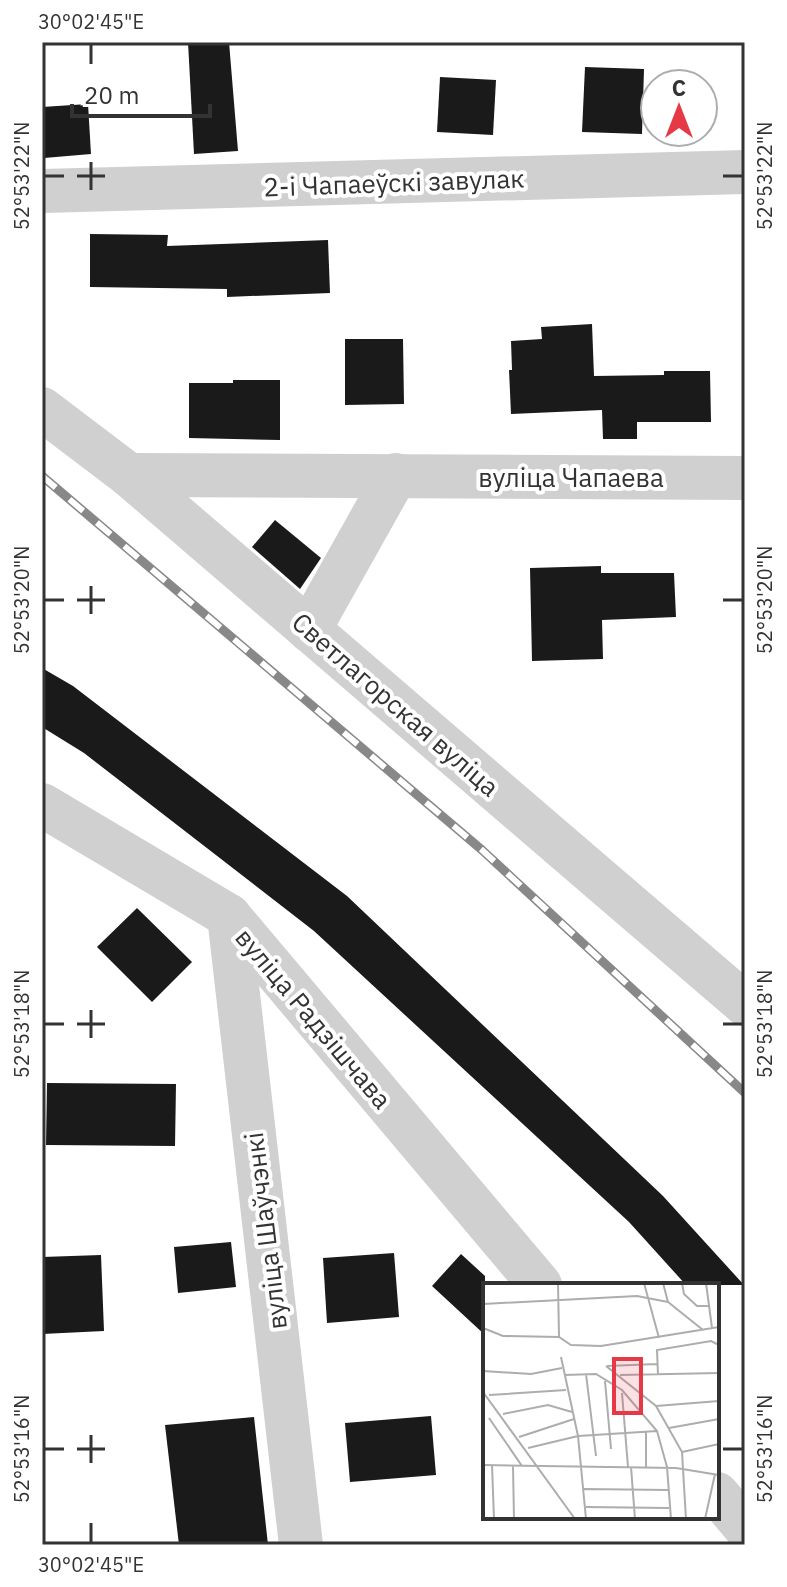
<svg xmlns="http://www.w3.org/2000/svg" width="787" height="1587" font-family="'IBM Plex Sans',sans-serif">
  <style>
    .building { fill: #1a1a1a }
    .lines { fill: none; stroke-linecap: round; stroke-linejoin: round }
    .street { stroke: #d0d0d0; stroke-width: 44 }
    .rail-casing { stroke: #888; stroke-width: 9 }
    .rail { stroke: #fff; stroke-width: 6; stroke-dasharray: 18; stroke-linecap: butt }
    .ticks { fill: none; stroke: #333; stroke-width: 3 }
    .labels { text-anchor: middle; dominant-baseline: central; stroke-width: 8; stroke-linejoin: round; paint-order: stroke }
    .street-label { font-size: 26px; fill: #333; stroke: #fff }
    .inset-road { fill: none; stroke: #adadad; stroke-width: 2 }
    .view { fill: #e63946; fill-opacity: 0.15; stroke: #e63946; stroke-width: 4 }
    .inset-edge { fill: none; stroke: #333; stroke-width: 4 }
    .neatline { fill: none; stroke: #333; stroke-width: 3 }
    .ticks-label { font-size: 20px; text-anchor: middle; fill: #333 }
  </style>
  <rect width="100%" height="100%" fill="#fff"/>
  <!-- building -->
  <g class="building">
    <polygon points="188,42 229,42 238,151 194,154"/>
    <polygon points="585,67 644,69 642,134 582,132"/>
    <polygon points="440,77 496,80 493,135 437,132"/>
    <polygon points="88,104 91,154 44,158 42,107"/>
    <polygon points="90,234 168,235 167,246 328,240 330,293 227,297 227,289 90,287"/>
    <polygon points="592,324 594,376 664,375 664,371 710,371 711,422 637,422 637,439 603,439 602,410 511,414 509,370 512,370 511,341 542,339 541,327"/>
    <polygon points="345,339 403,339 404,404 345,405"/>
    <polygon points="233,380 280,380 280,440 189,438 189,383 233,383"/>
    <polygon points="275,520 321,558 300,589 252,547"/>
    <polygon points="601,566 601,573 674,573 676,617 602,620 603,659 532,661 530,568"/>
    <polygon points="42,668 73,686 347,896 663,1196 744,1285 686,1285 629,1222 314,931 84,753 42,727"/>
    <polygon points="137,908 192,962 152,1002 97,947"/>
    <polygon points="47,1083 176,1084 175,1146 46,1145"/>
    <polygon points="231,1242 236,1287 178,1293 174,1247"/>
    <polygon points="394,1253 399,1317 327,1323 323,1258"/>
    <polygon points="461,1254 485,1276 485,1335 432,1286"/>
    <polygon points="101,1255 104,1331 42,1334 42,1257"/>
    <polygon points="431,1416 436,1475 350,1482 345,1423"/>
    <polygon points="254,1417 268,1545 179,1545 165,1425"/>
  </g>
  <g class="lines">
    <!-- street -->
    <g class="street">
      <polyline points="42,191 745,172"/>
      <polyline points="42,409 129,475 745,1004"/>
      <polyline points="129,475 745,478"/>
      <polyline points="309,630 396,475"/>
      <polyline points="42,805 229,916 540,1285"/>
      <polyline points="229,916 301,1545"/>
      <polyline points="717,1494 745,1527"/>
    </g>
    <!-- rail casing -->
    <g class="rail-casing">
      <polyline id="rail" points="42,476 482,850 745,1093"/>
    </g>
    <!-- rail -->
    <use href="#rail" class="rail"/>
  </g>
  <!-- ticks -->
  <path class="ticks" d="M91,44V64M91,162V190M44,176H64M77,176H105M723,176H743M91,586V614M44,600H64M77,600H105M723,600H743M91,1010V1038M44,1024H64M77,1024H105M723,1024H743M91,1435V1463M44,1449H64M77,1449H105M723,1449H743M91,1523V1543"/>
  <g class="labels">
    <!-- street labels -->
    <g class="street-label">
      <text transform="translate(394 182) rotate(-2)">2-і Чапаеўскі завулак</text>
      <text x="571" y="477">вуліца Чапаева</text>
      <text transform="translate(396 704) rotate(41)">Светлагорская вуліца</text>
      <text transform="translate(314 1018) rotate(50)">вуліца Радзішчава</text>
      <text transform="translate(265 1231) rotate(-97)">вуліца Шаўчэнкі</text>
    </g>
  </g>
  <!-- overview -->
  <g transform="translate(483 1283)">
    <rect width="236" height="236" fill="#fff"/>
    <path class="inset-road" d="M75,0L76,54M161,0L176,55M180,0L185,19L220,47M199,0L201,11L214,23H226M223,0L229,45M0,21L154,13L185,19M0,45L20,53L76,54L88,62L118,63L236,44M78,74L95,153L103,236M123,83L173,123L199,169L203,236M124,83L174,81M0,88L48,91L79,85M103,91L113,173M81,92L113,91L139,107L174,148L184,184L188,236M137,92L236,90M175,92L174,67L228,58L236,62M122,98L128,166M0,109L92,236M139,110L145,184M6,112L83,107M173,123L236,118M20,131L65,122L89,129M6,135L39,183M186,145L236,136M36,154L91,136M45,165L95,153L174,148M199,169L236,161M0,182L193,185L236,192M9,182L11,236M30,183L31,236M148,184L152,236M163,184V149M101,206L185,207M103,224L186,225M222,236L232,191"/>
    <path class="view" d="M131,76H158V130H131Z"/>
    <rect width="236" height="236" class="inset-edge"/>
  </g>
  <!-- border -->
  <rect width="787" height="1587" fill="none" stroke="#ffffff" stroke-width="88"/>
  <!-- north arrow -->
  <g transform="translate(679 108)"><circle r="38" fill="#ffffff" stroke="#adadad" stroke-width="2"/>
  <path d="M0-6L14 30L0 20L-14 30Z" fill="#e63946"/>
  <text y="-12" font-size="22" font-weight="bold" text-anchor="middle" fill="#333333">С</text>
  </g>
  <!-- scale -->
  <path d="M72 104v12h138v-12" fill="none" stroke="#333333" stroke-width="4"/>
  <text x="84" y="104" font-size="24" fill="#333333" stroke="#ffffff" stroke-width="6" paint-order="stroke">20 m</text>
  <rect x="44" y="44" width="699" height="1499" class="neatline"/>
  <g class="ticks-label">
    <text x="91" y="29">30°02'45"E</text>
    <text transform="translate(22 176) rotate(-90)" y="7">52°53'22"N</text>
    <text transform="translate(765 176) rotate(-90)" y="7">52°53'22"N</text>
    <text transform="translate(22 600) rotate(-90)" y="7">52°53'20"N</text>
    <text transform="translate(765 600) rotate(-90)" y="7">52°53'20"N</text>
    <text transform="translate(22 1024) rotate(-90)" y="7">52°53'18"N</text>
    <text transform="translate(765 1024) rotate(-90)" y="7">52°53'18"N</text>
    <text transform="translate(22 1449) rotate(-90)" y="7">52°53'16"N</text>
    <text transform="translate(765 1449) rotate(-90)" y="7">52°53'16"N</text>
    <text x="91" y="1572">30°02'45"E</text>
  </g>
</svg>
